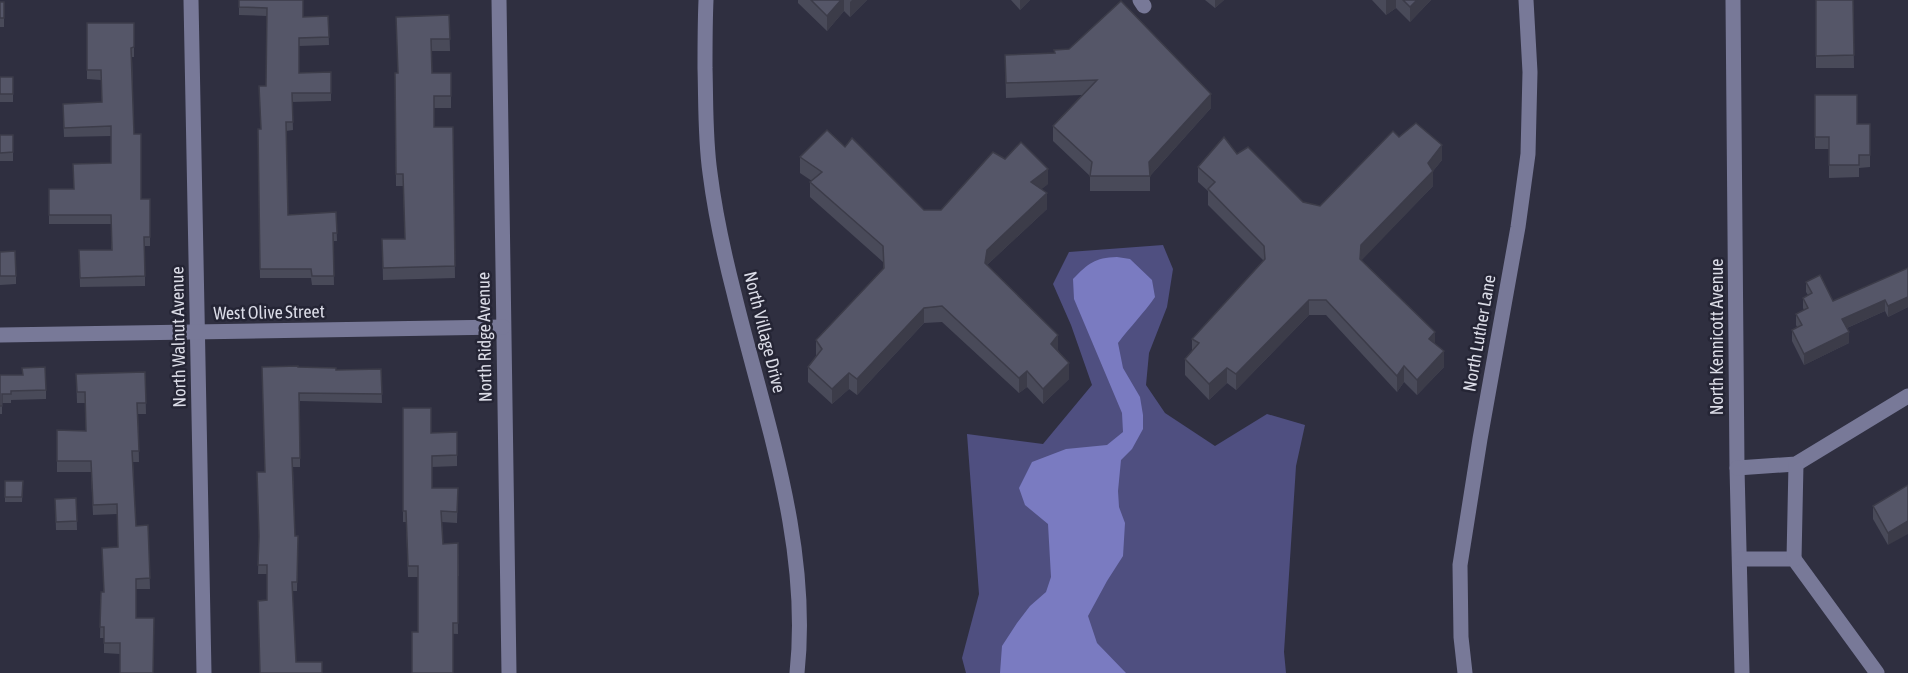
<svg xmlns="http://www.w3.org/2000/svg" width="1908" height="673" font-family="'Asap Condensed',sans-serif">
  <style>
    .green { fill: #4f4f80 }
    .water { fill: #7a7bc1 }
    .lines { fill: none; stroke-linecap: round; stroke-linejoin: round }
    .minor { stroke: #787998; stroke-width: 15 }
    .wall { fill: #494a59 }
    .shaded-wall { fill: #3c3c49 }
    .building { fill: #555668; stroke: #3c3c49; stroke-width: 1.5 }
    .labels { text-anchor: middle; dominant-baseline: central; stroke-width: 5; stroke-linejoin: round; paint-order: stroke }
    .street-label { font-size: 18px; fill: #dbdce7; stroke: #252535 }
  </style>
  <rect width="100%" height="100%" fill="#2f2f40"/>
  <!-- green -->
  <polygon class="green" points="1163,245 1173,269 1167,307 1149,353 1146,385 1165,413 1215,446 1267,414 1305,425 1296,466 1284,652 1286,673 966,673 962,658 979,594 967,434 1043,444 1092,385 1071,325 1053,284 1069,252"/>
  <!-- water -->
  <path class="water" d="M1117,257L1130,259L1152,280L1155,297C1144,313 1130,327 1118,343L1123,368L1140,397L1143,415V429L1132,449L1121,460L1118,491L1119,507L1125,523L1123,556L1107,581L1088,616L1097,643L1126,673H1000L1002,646L1017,623L1030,606L1046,592L1051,577L1048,524L1025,505L1019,488L1032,462L1066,449L1107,445L1123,432L1122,413L1074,299L1073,279C1089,263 1094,258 1117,257Z"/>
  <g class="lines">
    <!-- minor -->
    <g class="minor">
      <polyline points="191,0 204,673"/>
      <polyline points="499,0 509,673"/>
      <path d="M706,0C705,23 705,45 705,68C706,103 705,138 710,173C715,213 724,254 734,293C764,417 811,543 797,673"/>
      <polyline points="1140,0 1144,6"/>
      <polyline points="1733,0 1737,468 1742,673"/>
      <polyline points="0,335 503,327"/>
      <polyline points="1737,468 1796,464 1908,396"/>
      <polyline points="1740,559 1794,559 1877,673"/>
      <polyline points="1794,559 1796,464"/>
      <polyline points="1465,673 1461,637 1460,565 1480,439 1518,227 1528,154 1530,72 1526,0"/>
    </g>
  </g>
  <!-- wall -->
  <g class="wall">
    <polygon points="239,0 303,17 328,16 329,45 299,46 299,73 331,72 331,101 292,102 293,130 286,131 288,215 336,212 337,241 333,241 334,285 312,285 311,278 260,278 258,129 261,129 266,86 267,16 239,15"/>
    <polygon points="798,0 867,0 850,17 844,11 827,31 798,3"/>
    <polygon points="1011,0 1030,0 1020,10"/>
    <polygon points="1205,0 1224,0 1215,8"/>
    <polygon points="1372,0 1431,0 1410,22 1396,8 1386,15"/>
    <polygon points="1816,0 1853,0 1854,68 1816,68"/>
    <rect x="0" y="2" width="4" height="25"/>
    <polygon points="449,15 450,51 432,51 432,73 451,73 451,108 434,108 434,127 453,127 455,278 383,280 382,239 405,239 403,186 396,186 395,73 398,73"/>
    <polygon points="87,23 134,23 134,57 132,57 134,134 141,199 150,199 150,246 145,246 145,286 80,287 79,250 111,250 111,224 49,224 49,189 73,189 111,163 111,136 64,137 63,113 102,102 101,80 87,79"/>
    <polygon points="1054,50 1211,108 1150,176 1150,191 1090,191 1090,176 1053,141 1053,126 1082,95 1006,98 1005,55 1054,53"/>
    <rect x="0" y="77" width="13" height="25"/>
    <polygon points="1815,95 1857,124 1870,124 1870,167 1859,168 1859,177 1829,178 1829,149 1815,149"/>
    <rect x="0" y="135" width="13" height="26"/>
    <polygon points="1399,137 1442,160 1433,171 1433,186 1361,260 1435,344 1444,367 1417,395 1404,382 1397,392 1326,315 1309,315 1236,390 1227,383 1209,400 1185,375 1185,359 1192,351 1192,339 1264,261 1208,205 1208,191 1198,182 1198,167 1237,154 1303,202 1320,206"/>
    <polygon points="845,147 924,210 941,210 1048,184 1041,189 1047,209 987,265 1058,350 1069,379 1043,404 1027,387 1019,393 942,322 924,323 857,395 849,389 832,404 808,382 808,367 816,356 816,340 883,269 883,262 810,197 810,182 812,181 800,173 800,157"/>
    <polygon points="0,252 16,276 16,284 0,285"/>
    <polygon points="1908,268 1908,307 1888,317 1885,311 1847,328 1849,343 1804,365 1792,341 1792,330 1797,327 1796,325 1796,314 1804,310 1803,308 1803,298 1808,295 1806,292 1806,282 1833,301"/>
    <polygon points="298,367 336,370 381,369 382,403 300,401 300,467 293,467 295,536 298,536 297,591 293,591 260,673 267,600 267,574 258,574 259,540 265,472"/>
    <polygon points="145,372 146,414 138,414 139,462 133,462 136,526 148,525 150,589 136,589 120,654 104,653 104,638 100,638 101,592 103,592 118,547 117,514 93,515 91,472 57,472 57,430 86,431 85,403 77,403 76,374"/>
    <polygon points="0,375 46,390 46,399 11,400 11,403 2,403 2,414 0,414"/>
    <polygon points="403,408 431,433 457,432 457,466 432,467 432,488 458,488 457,523 442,522 443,544 458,543 459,576 457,576 458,634 418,632 418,577 408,577 406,522 403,522"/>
    <polygon points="5,481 23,481 22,502 5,502"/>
    <polygon points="1908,485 1888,545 1873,519 1873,506"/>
    <polygon points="76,498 77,530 56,530 55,499"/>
  </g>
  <!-- shaded-wall -->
  <g class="shaded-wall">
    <polygon points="841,0 844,0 844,11 827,31 827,16"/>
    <polygon points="852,0 867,0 850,17 850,2"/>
    <polygon points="1020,0 1030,0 1020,10"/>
    <polygon points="1215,0 1224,0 1215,8"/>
    <polygon points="1386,0 1396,0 1396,8 1386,15"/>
    <polygon points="1417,0 1431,0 1410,22 1410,7"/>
    <polygon points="1211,94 1211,108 1149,177 1149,162"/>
    <polygon points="1442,145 1442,160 1433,171 1433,186 1361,261 1360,275 1361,245"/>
    <polygon points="1048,169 1048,184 1031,198 1031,182"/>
    <polygon points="1047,193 1047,209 987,265 985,263 987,250"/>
    <polygon points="1908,297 1908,307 1888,317 1888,306"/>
    <polygon points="1309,300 1309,315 1236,390 1236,374"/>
    <polygon points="1885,300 1885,311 1842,330 1842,319"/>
    <polygon points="924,308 924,323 857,395 857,379"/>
    <polygon points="1435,332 1435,347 1429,339"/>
    <polygon points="1849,332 1849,343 1804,365 1804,354"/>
    <polygon points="1058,335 1058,350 1051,359 1051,344"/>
    <polygon points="1444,351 1444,367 1417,395 1417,380"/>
    <polygon points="1069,363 1069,379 1043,404 1043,389"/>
    <polygon points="1404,366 1404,382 1397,392 1397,376"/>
    <polygon points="1227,368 1227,383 1209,400 1209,384"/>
    <polygon points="1027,371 1027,387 1019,393 1019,378"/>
    <polygon points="849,373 849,389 832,404 832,389"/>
    <polygon points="1908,521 1908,534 1888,545 1888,533"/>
  </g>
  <!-- building -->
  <g class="building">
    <polygon points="239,0 303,0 303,17 328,16 329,37 299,38 299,73 331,72 331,93 292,93 293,122 286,122 288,215 336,212 337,233 333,233 334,276 312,276 311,269 260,269 258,129 261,129 259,86 266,86 267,8 239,7"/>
    <polygon points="811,0 841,0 827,16"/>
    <polygon points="1403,0 1417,0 1410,7"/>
    <polygon points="1816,0 1853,0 1854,55 1816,56"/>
    <polygon points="1121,1 1211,94 1149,162 1150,176 1090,176 1092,162 1053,126 1097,80 1006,83 1005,55 1055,53 1054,50 1069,49"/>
    <rect x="0" y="2" width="4" height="16"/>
    <polygon points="449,15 450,39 431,39 432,73 451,73 451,96 434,96 434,127 453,127 455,266 383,268 382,239 405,239 403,174 396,174 395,73 398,73 396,17"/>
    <polygon points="87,23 134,23 134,47 131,48 134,134 141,134 141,199 150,199 150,237 144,237 145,276 80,278 79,250 112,250 111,215 49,215 49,189 74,189 73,164 111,163 111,126 64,128 63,104 102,102 101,70 87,70"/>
    <rect x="0" y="77" width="13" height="17"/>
    <polygon points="1815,95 1857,95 1857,124 1870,124 1870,155 1859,155 1859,165 1829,165 1829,137 1815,137"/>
    <polygon points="1416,123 1442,145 1428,163 1433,171 1361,245 1360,259 1435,332 1429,339 1444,351 1417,380 1404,366 1397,376 1326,300 1309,300 1236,374 1227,368 1209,384 1185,359 1199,343 1192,339 1265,259 1264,246 1208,189 1215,182 1198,167 1224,137 1237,154 1248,147 1303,202 1320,206 1393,131 1399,137"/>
    <polygon points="827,130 845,147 852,138 924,210 941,210 993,152 1005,159 1021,142 1048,169 1031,182 1047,193 987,250 985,263 1058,335 1051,344 1069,363 1043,389 1027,371 1019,378 942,306 924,308 857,379 849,373 832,389 808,367 822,349 816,340 884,268 883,246 810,182 822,172 800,157"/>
    <polygon points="0,135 13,135 13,152 0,153"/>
    <polygon points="15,251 16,276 0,276 0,252"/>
    <polygon points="1908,268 1908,297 1888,306 1885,300 1842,319 1849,332 1804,354 1792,330 1802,325 1796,314 1808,308 1803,298 1812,293 1806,282 1820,275 1833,301"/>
    <polygon points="298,366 298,367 336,368 336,370 381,369 382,394 299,393 300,458 292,458 295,536 298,536 297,582 292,582 296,662 322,662 322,673 260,673 258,601 267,600 267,565 258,565 259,536 257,472 265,472 262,367"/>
    <polygon points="45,367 46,390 11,391 11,394 2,394 2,406 0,406 0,375 23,375 22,368"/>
    <polygon points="145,372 146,403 137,403 139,451 132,451 136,526 148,525 150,578 136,579 136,618 154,618 153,673 120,673 120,643 104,643 104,627 100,627 101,592 104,592 102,548 118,547 117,504 93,505 91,461 57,461 57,430 86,431 85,392 77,392 76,374"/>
    <polygon points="403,408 431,408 431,433 457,432 457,455 432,456 432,488 458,488 457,512 441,511 443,544 458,543 458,623 453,623 453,673 412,673 412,632 418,632 418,566 408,566 406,511 403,511"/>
    <polygon points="5,481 23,481 22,497 5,497"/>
    <polygon points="1908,485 1908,521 1888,533 1873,506"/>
    <polygon points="76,498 77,521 56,522 55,499"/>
  </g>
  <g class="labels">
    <!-- street labels -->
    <g class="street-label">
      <text transform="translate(269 312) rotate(-1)">West Olive Street</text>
      <text transform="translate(765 332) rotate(76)">North Village Drive</text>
      <text transform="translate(1479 333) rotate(-80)">North Luther Lane</text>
      <text transform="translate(178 337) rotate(-91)">North Walnut Avenue</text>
      <text transform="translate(484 337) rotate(-91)">North Ridge Avenue</text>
      <text transform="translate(1716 337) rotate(-90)">North Kennicott Avenue</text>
    </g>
  </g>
</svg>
